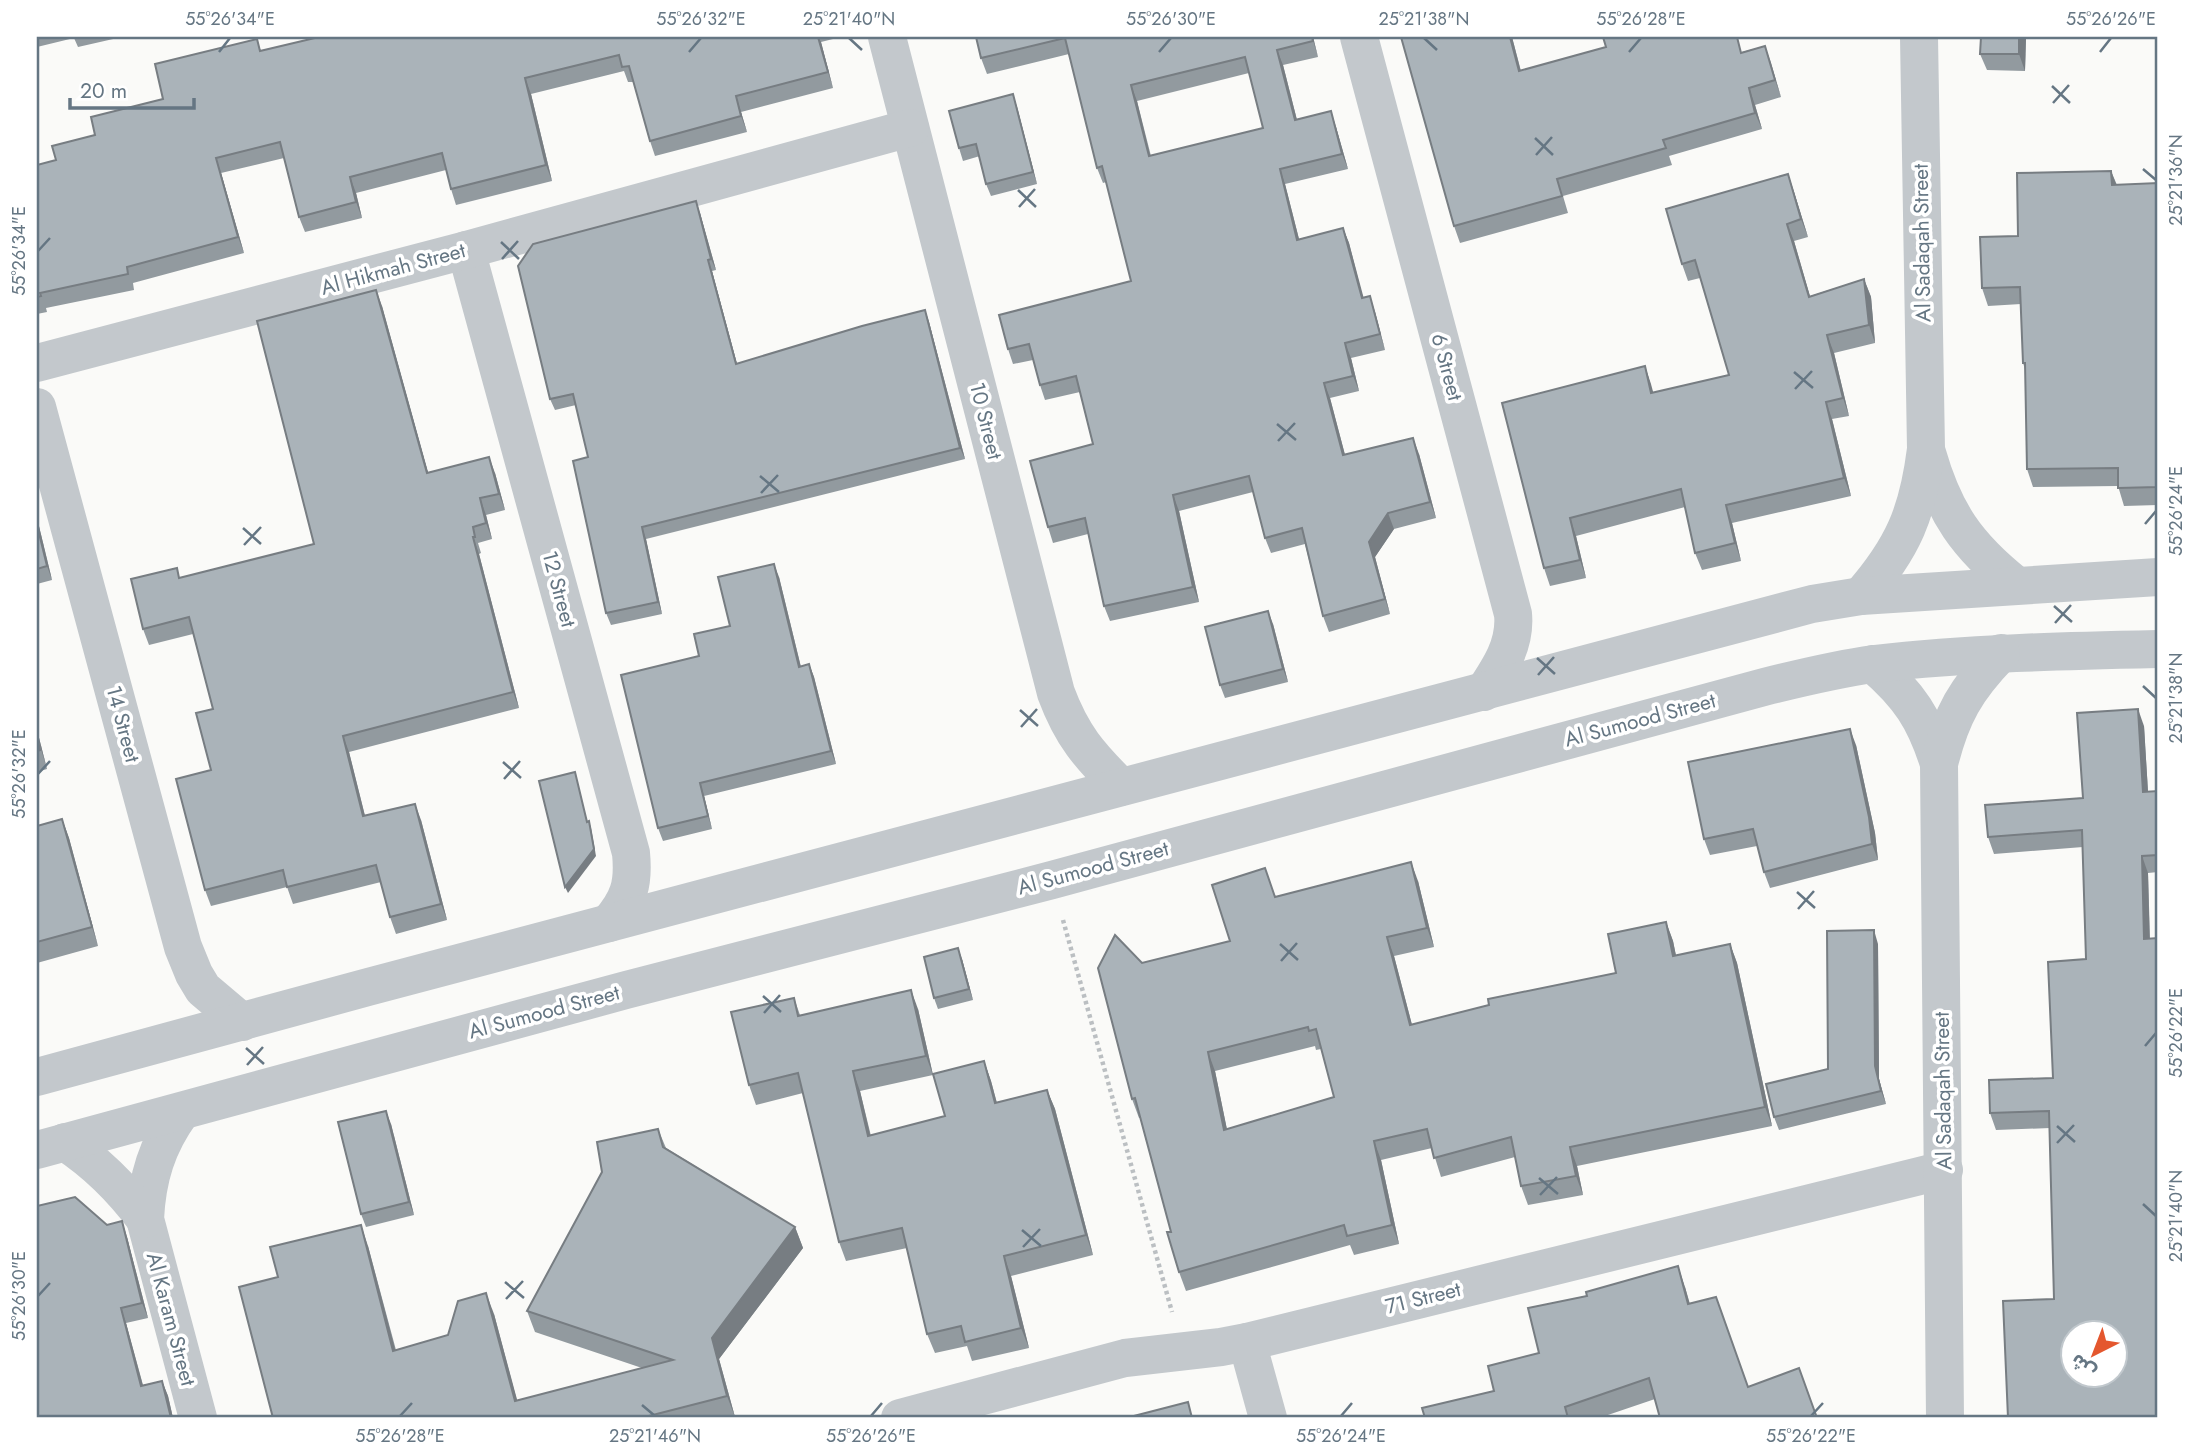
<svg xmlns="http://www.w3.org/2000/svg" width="2195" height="1455" font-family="Jost,'Noto Sans Arabic',sans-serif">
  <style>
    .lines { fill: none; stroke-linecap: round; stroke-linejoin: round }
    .path { stroke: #bbbfc2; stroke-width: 4.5; stroke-dasharray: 3.5 3.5; stroke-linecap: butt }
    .minor { stroke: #c3c8cc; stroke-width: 38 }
    .wall { fill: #929a9f; fill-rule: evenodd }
    .shaded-wall { fill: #777d82 }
    .building { fill: #aab3b9; stroke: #777d82; stroke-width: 2; fill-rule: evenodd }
    .ticks { fill: none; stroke: #657683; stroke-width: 2.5 }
    .labels { text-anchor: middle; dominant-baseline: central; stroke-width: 7; stroke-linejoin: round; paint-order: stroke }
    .street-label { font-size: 21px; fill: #657683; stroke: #fff }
    .neatline { fill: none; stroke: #657683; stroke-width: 2.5 }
    .ticks-label { font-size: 18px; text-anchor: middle; fill: #657683 }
  </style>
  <rect width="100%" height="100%" fill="#fafaf8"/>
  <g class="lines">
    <!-- path -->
    <polyline class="path" points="1063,920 1172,1312"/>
    <!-- minor -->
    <g class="minor">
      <path d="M887,37L1056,693C1072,736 1089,755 1121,787"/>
      <path d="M1359,37L1513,614C1516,644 1500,668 1484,692"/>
      <path d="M466,250L631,853C634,884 629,900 609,923"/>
      <polyline points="37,363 466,250 910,128"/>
      <polyline points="37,407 183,947 194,974 203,989 242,1022"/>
      <path d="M1927,453C1944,513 1967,546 2016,585"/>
      <path d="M1861,596C1903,548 1918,513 1926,449L1919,37"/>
      <path d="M1873,664C1909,695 1925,719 1939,764"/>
      <polyline points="37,1077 368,987 1812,604 1861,596 2158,577"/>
      <path d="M181,1112C157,1145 147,1178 145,1219L198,1418"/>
      <path d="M65,1142C97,1163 122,1188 145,1219"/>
      <path d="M37,1150L626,990L1052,880L1764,687C1800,678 1837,669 1874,664C1968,653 2063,651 2158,649"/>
      <polyline points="1247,1342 1268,1418"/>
      <polyline points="900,1418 1125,1358 1221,1347 1247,1342 1944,1170"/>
      <path d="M1945,1418L1939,764C1951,715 1966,689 2001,653"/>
    </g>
  </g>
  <!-- wall -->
  <g class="wall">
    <polygon points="37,37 122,37 78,47 74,38 37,47"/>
    <polygon points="319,37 841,37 821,42 833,88 741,112 747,132 655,156 650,141 634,82 628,82 624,71 531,94 552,181 456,205 451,189 446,170 356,193 362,218 305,232 299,217 284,158 221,173 244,253 133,283 134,290 46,308 47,312 37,314 37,165 56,160 95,135 163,99 261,51"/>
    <path d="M976,37H1313L1318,57L1283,65L1297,120L1336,127L1348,169L1285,184L1299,239L1343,228L1349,243L1363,298L1375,312L1385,350L1351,358L1359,391L1330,398L1345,455L1419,454L1436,518L1394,529L1375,557L1390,614L1329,632L1323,616L1305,544L1271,553L1265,538L1253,492L1179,511L1199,602L1110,621L1104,606L1088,534L1053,543L1048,527L1093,444L1080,392L1045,400L1040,385L1033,360L1013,364L1008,349L1131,281L1106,182L1103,183L1097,168L1069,54L987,74L981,58ZM1249,73L1263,128L1151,156L1137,101Z"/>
    <polygon points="1512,37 1521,71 1742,52 1765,46 1781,97 1755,105 1762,129 1669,156 1672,165 1563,196 1568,213 1460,243 1454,226"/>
    <polygon points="2026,37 2025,71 1987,70 1980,54"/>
    <polygon points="1017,107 1037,184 991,196 986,184 980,156 963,161 959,148"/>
    <polygon points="2111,171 2117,185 2158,183 2158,505 2124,506 2118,486 2033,487 2027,469 2025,369 2023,363 2021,304 1988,306 1982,288"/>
    <polygon points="1788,174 1794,192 1808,237 1794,241 1810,296 1864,279 1871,297 1875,343 1834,353 1849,416 1832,419 1851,496 1732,523 1741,561 1702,570 1695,553 1685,507 1576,536 1586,578 1550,586 1544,568 1645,366 1653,393 1729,375 1700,278 1688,281 1682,264"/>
    <polygon points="700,213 716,270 712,271 737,364 925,310 929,322 965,459 646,539 662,614 611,625 606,613 588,457 576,405 555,410 550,399"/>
    <polygon points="382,306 428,473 495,473 505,510 486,515 492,539 478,543 481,553 479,554 519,708 349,752 365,816 421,820 447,920 396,934 390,917 381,882 293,904 287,887 211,906 205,890 213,709 193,634 149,645 143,629 180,578 314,544"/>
    <polygon points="37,518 52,580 37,584"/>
    <polygon points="779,577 801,667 809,664 814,677 836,764 704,796 712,829 663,841 658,828 699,656"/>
    <polygon points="1273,624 1288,682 1225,698 1220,685"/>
    <polygon points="2144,726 2148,792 2158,791 2158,872 2148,873 2150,938 2054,1299 2050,1128 1996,1130 1990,1113 2053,1078 2086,959 2083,847 1994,854 1988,837 2083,798"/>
    <polygon points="37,730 47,769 37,772"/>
    <polygon points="1856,745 1875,833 1878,860 1770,888 1764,872 1757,846 1710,855 1704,839"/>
    <polygon points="62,819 69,838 98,946 37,963 37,826"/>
    <path d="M1418,881L1434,947L1394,956L1412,1025L1616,973L1666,922L1673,941L1676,956L1730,944L1737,963L1772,1126L1577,1166L1583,1195L1528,1205L1521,1186L1515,1157L1441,1177L1432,1148L1381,1160L1399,1244L1354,1255L1350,1245L1186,1291L1179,1272L1171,1232L1140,1118H1139L1132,1099L1142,963L1230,941L1275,897ZM1315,1046L1316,1050L1321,1049L1334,1097L1227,1130L1215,1071Z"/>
    <polygon points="1878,944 1879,1079 1886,1104 1779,1130 1774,1117 1828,1069"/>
    <polygon points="962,959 973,1000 938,1009 934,998"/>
    <polygon points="794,998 800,1015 918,1009 933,1075 860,1091 871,1136 945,1116 984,1061 991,1081 997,1103 1047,1090 1055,1109 1093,1255 1011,1276 1029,1348 972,1361 967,1346 935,1353 927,1334 907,1248 846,1261 839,1242 803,1093 756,1105 749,1085"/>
    <polygon points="391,1124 414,1215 366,1227 361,1214"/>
    <polygon points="658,1129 666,1148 795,1227 803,1248 719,1359 735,1417 728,1418 273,1418 278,1277 368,1246 396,1350 448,1335 494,1314 517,1401 642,1368 535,1332 527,1311"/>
    <polygon points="107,1225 127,1237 148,1318 126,1323 143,1385 162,1381 168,1396 173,1418 37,1418"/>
    <polygon points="1685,1287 1690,1304 1748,1387 1817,1418 1655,1399 1599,1418 1425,1418 1494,1391 1539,1353"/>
  </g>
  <!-- shaded-wall -->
  <g class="shaded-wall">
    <polygon points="818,37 821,42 833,88 828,72"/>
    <polygon points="1312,37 1313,37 1318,57"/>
    <polygon points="1510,37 1512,37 1525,88 1519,71"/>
    <polygon points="2019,37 2026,37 2025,71 2019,54"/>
    <polygon points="1765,46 1771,63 1781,97 1775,80"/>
    <polygon points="1277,50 1283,65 1301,136 1295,120"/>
    <polygon points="525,78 531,94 552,181 546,165"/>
    <polygon points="1131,85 1137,101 1154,172 1149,156"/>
    <polygon points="1749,88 1755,105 1762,129 1755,113"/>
    <polygon points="1013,94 1017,107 1037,184 1033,172"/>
    <polygon points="736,96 741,112 747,132 741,116"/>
    <polygon points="1331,111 1336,127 1348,169 1342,154"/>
    <polygon points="216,158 221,173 244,253 238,237"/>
    <polygon points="1280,169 1285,184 1303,255 1297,240"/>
    <polygon points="2111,171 2118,189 2112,185"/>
    <polygon points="1788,174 1794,192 1808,237 1801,219"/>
    <polygon points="350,177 356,193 362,218 356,202"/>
    <polygon points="696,201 700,213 716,270 711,259"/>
    <polygon points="1787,224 1794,241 1815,314 1809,297"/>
    <polygon points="1343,228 1349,243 1368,314 1362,298"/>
    <polygon points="708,260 712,271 740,375 736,364"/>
    <polygon points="1864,279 1871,297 1875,343 1869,325"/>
    <polygon points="376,290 382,306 433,490 427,473"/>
    <polygon points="1370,296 1375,312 1385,350 1380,334"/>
    <polygon points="925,310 929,322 965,459 960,448"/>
    <polygon points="1827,335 1834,353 1849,416 1843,398"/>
    <polygon points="1345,343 1351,358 1359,391 1353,376"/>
    <polygon points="1645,366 1651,384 1658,411 1651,393"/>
    <polygon points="1324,383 1330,398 1349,470 1343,455"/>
    <polygon points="1826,402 1832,419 1851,496 1844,478"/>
    <polygon points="1413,438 1419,454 1436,518 1430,502"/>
    <polygon points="489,457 495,473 505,510 499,494"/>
    <polygon points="1173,495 1179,511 1199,602 1193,587"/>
    <polygon points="480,498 486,515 492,539 486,523"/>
    <polygon points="1726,505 1732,523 1741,561 1735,543"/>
    <polygon points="1388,513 1394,529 1375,557 1390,614 1385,599 1369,542"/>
    <polygon points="37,518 52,580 47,566 37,525"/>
    <polygon points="1570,518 1576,536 1586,578 1580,560"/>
    <polygon points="642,527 646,539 662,614 658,602"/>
    <polygon points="473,537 479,554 519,708 513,692"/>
    <polygon points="774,564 779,577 804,680 799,667"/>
    <polygon points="1268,611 1273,624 1288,682 1283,669"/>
    <polygon points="809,664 814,677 836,764 831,751"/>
    <polygon points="2138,709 2144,726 2149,808 2143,792"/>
    <polygon points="1850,729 1856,745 1875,833 1878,860 1872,844"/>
    <polygon points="37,730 47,769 37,736"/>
    <polygon points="343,736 349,752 369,832 363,816"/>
    <polygon points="700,783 704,796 712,829 708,816"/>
    <polygon points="415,804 421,820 447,920 441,904"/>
    <polygon points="62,819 69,838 98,946 92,927"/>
    <polygon points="589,821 591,828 596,856 568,893 565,887"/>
    <polygon points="2142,856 2148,873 2150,955 2144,939"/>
    <polygon points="1411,862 1418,881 1434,947 1427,928"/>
    <polygon points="1666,922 1673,941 1680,975 1673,956"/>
    <polygon points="1874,930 1878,944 1879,1079 1886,1104 1881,1091 1875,1066"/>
    <polygon points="1387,937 1394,956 1417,1044 1410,1025"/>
    <polygon points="1730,944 1737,963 1772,1126 1765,1107"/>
    <polygon points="958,948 962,959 973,1000 969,989"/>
    <polygon points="911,990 918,1009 933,1075 926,1056"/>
    <polygon points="1208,1052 1215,1071 1231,1149 1224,1130"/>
    <polygon points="984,1061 991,1081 1002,1123 995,1103"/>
    <polygon points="853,1071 860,1091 875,1156 868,1136"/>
    <polygon points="1047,1090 1055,1109 1093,1255 1086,1235"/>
    <polygon points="386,1111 391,1124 414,1215 409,1202"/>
    <polygon points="1374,1141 1381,1160 1399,1244 1392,1225"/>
    <polygon points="1570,1147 1577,1166 1583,1195 1576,1176"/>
    <polygon points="122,1221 127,1237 148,1318 142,1303"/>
    <polygon points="361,1225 368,1246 401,1372 393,1351"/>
    <polygon points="795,1227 803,1248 719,1359 735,1417 727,1396 712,1338"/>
    <polygon points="1004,1256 1011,1276 1029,1348 1021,1328"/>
    <polygon points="1678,1266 1685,1287 1695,1324 1688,1304"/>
    <polygon points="486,1293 494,1314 522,1418 515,1401"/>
    <polygon points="121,1308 126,1323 147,1401 141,1386"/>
    <polygon points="162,1381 168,1396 173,1418 171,1418"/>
  </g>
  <!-- building -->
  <g class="building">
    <polygon points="319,37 818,37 828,72 736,96 741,116 650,141 629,66 622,67 619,55 525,78 546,165 451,189 442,153 350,177 356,202 299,217 280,142 216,158 238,237 127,267 128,274 40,293 41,296 37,297 37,165 56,160 52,146 95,135 91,117 163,99 155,64 257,39 260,51"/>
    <path d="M976,37H1312L1313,41L1277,50L1295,120L1331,111L1342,154L1280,169L1297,240L1343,228L1362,298L1370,296L1380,334L1345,343L1353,376L1324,383L1343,455L1413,438L1430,502L1388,513L1369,542L1385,599L1323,616L1302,528L1265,538L1249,476L1173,495L1193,587L1104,606L1085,518L1048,527L1030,461L1093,444L1076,376L1040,385L1029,344L1008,349L999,315L1131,281L1102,166L1097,168L1065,38L981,58ZM1245,57L1263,128L1149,156L1131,85Z"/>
    <polygon points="1401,37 1510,37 1519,71 1606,47 1603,37 1737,37 1741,53 1765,46 1775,80 1749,88 1755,113 1663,140 1666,148 1557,179 1562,196 1454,226"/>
    <polygon points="1981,37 2019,37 2019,54 1980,54"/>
    <polygon points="1013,94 1033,172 986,184 976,144 959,148 949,111"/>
    <polygon points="2111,171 2112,185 2158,183 2158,487 2118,488 2118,468 2027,469 2025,363 2023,363 2020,287 1982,288 1980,237 2018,236 2017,173"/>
    <polygon points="1788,174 1801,219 1787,224 1809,297 1864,279 1869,325 1827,335 1843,398 1826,402 1844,478 1726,505 1735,543 1695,553 1681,489 1570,518 1580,560 1544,568 1502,403 1645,366 1651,393 1729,375 1695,260 1682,264 1666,209"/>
    <polygon points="696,201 711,259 708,260 736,364 862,326 925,310 960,448 642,527 658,602 606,613 573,461 588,457 573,394 550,399 518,266 533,244"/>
    <polygon points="376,290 427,473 489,457 499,494 480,498 486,523 473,527 475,537 473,537 513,692 343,736 363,816 415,804 441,904 390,917 376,865 287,887 283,870 205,890 176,779 211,770 196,713 213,709 189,617 143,629 131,579 177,568 179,578 314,544 257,321"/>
    <polygon points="37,525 47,566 37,569"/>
    <polygon points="774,564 799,667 809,664 831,751 700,783 708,816 658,828 621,675 699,656 694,634 730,626 718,577"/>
    <polygon points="1268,611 1283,669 1220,685 1205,627"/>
    <path d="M2138,709L2143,792L2158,791V855L2142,856L2144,939L2158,938V1418H2008L2003,1301L2054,1299L2049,1111L1990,1113L1989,1080L2053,1078L2048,962L2086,959L2082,830L1988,837L1985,805L2083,798L2077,713ZM2073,1333H2115V1375H2073Z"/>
    <polygon points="1850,729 1869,817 1872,844 1764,872 1753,829 1704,839 1688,762"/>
    <polygon points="37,736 40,750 37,751"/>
    <polygon points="575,772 587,822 589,821 594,849 565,887 539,781"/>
    <polygon points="62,819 92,927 37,942 37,826"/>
    <path d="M1411,862L1427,928L1387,937L1410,1025L1489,1005L1488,999L1616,973L1608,934L1666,922L1673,956L1730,944L1765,1107L1570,1147L1576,1176L1521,1186L1511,1137L1434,1158L1427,1129L1374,1141L1392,1225L1347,1236L1344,1225L1179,1272L1167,1232H1171L1135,1098L1132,1099L1098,968L1115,935L1142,963L1230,941L1212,885L1265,868L1275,897ZM1308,1027L1309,1031L1316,1029L1334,1097L1224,1130L1208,1052Z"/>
    <polygon points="1874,930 1875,1066 1881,1091 1774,1117 1766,1084 1828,1069 1827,931"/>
    <polygon points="958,948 969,989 934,998 924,957"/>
    <polygon points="911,990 926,1056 853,1071 868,1136 945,1116 933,1074 984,1061 995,1103 1047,1090 1086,1235 1004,1256 1021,1328 965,1342 961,1326 927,1334 902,1228 839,1242 798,1073 749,1085 731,1012 794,998 798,1016"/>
    <polygon points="386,1111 409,1202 361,1214 338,1122"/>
    <polygon points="658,1129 663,1147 795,1227 712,1338 727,1396 641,1418 273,1418 239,1287 278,1277 270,1247 361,1225 393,1351 448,1335 458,1301 486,1293 515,1401 673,1360 527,1311 602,1172 597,1142"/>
    <polygon points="75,1197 107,1225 122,1221 142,1303 121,1308 141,1386 162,1381 171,1418 37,1418 37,1206"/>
    <polygon points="1678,1266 1688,1304 1716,1297 1748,1387 1799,1368 1817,1418 1660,1418 1649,1378 1565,1407 1568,1418 1425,1418 1422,1408 1494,1391 1488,1366 1539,1353 1528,1308 1587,1296 1586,1292"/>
    <polygon points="1188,1402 1192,1418 1126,1418"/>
  </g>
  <!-- ticks -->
  <path class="ticks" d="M849,38L862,50M1424,38L1437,50M219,52L230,38M689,52L701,38M1159,52L1171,38M1629,52L1641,38M2100,52L2111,38M2052,86L2070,103M2053,103L2069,85M1535,138L1553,155M1536,155L1552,137M2143,169L2156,180M1018,190L1036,207M1019,207L1035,189M501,242L519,259M38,251L50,238M502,259L518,241M1794,372L1813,388M1795,389L1812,371M1277,424L1296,440M1278,441L1295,423M760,476L779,492M761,493L778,475M2145,524L2156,511M243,528L261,544M244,545L261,527M2054,606L2072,622M2055,623L2071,605M1537,658L1555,674M1538,675L1554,657M2143,686L2156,698M1020,710L1038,726M1021,727L1037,709M503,762L521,778M38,774L50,761M504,779L520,761M1797,892L1815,908M1798,909L1814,891M1280,944L1298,960M1281,961L1297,943M763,996L781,1012M764,1013L780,995M2145,1046L2156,1033M246,1048L264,1064M247,1065L263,1047M2057,1126L2075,1142M2057,1143L2074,1125M1539,1178L1558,1194M1540,1195L1557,1177M2143,1204L2156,1216M1022,1230L1041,1246M1023,1247L1040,1229M505,1282L524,1298M38,1296L50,1283M506,1299L523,1281M642,1405L655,1416M400,1416L412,1403M871,1416L882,1403M1341,1416L1352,1403M1811,1416L1823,1403"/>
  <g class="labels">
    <!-- street labels -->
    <g class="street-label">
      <text transform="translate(1922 243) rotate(-91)">Al Sadaqah Street</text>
      <text transform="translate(393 269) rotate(-15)">Al Hikmah Street</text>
      <text transform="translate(1447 367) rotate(75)">6 Street</text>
      <text transform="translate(986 421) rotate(76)">10 Street</text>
      <text transform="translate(559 589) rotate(75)">12 Street</text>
      <text transform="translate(1640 720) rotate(-15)">Al Sumood Street</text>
      <text transform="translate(123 724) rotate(75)">14 Street</text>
      <text transform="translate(1093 868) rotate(-15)">Al Sumood Street</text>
      <text transform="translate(544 1012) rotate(-15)">Al Sumood Street</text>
      <text transform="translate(1943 1091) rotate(-91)">Al Sadaqah Street</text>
      <text transform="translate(1423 1298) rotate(-14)">71 Street</text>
      <text transform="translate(171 1319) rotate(75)">Al Karam Street</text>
    </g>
  </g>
  <!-- border -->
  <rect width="2195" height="1455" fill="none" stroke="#ffffff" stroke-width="77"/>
  <!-- north arrow -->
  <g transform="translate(2094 1354) rotate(222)"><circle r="33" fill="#ffffff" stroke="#c1c8cd" stroke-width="2"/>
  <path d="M0-5L12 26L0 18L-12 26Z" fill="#e4572e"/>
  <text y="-10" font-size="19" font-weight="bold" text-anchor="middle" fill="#657683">ش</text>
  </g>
  <!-- scale -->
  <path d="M70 98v10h124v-10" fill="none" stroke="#657683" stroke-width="3.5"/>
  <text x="80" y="98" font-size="21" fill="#657683" stroke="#ffffff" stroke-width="5" paint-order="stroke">20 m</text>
  <rect x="38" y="38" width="2118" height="1378" class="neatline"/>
  <g class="ticks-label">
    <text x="230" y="25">55°26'34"E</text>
    <text x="701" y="25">55°26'32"E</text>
    <text x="849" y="25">25°21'40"N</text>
    <text x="1171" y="25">55°26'30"E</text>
    <text x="1424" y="25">25°21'38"N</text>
    <text x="1641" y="25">55°26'28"E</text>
    <text x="2111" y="25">55°26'26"E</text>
    <text transform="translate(2176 180) rotate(-90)" y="6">25°21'36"N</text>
    <text transform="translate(19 251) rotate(-90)" y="6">55°26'34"E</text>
    <text transform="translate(2176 511) rotate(-90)" y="6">55°26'24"E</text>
    <text transform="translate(2176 698) rotate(-90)" y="6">25°21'38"N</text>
    <text transform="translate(19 774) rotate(-90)" y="6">55°26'32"E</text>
    <text transform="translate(2176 1033) rotate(-90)" y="6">55°26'22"E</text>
    <text transform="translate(2176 1216) rotate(-90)" y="6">25°21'40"N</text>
    <text transform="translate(19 1296) rotate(-90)" y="6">55°26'30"E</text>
    <text x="400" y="1442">55°26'28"E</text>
    <text x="655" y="1442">25°21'46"N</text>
    <text x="871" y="1442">55°26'26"E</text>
    <text x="1341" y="1442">55°26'24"E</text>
    <text x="1811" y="1442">55°26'22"E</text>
  </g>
</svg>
